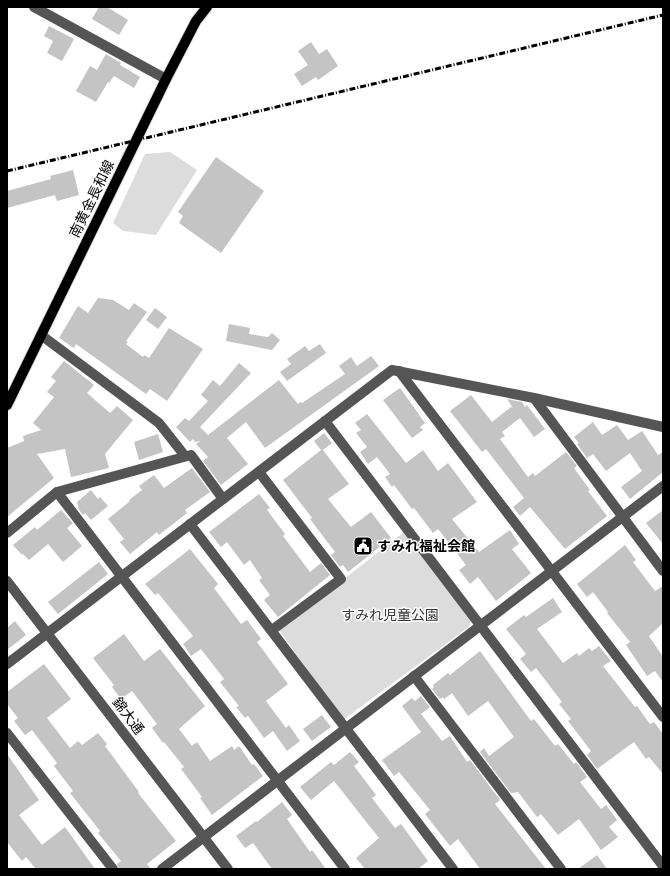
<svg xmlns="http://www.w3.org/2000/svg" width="670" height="876" font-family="Signika,'Noto Sans JP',sans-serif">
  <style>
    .green { fill: #dcdcdc }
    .building { fill: #c4c4c4 }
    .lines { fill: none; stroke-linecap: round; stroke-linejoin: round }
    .major-casing { stroke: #dbdbdb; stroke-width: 12 }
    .minor { stroke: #555; stroke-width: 10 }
    .major { stroke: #000; stroke-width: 10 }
    .rail { stroke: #000; stroke-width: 3; stroke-dasharray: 6 2 1 2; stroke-linecap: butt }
    .labels { text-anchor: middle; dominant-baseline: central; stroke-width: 3; stroke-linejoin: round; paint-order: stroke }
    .street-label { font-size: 14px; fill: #000; stroke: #fff }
    .poi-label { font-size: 14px; font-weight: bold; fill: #000; stroke: #fff; text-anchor: start }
    .park-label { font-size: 14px; fill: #333; stroke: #fff }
  </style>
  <rect width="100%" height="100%" fill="#fff"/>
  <!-- green -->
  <g class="green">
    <polygon points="170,152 197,170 156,235 123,231 113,223 145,154"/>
    <polygon points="404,532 471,618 470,626 343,720 279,630"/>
  </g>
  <!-- building -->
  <g class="building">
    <polygon points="99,7 107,7 128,20 119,35 92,19"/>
    <polygon points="49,26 74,39 62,61 47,53 53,41 44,36"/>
    <polygon points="311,42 319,54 327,49 338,66 318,80 316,77 302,86 294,74 308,65 298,51"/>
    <polygon points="106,54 121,63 120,65 140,77 134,88 114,76 109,83 108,82 96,102 76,91 90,66 97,70"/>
    <polygon points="216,157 264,191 221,253 179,223 183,216 178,212"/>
    <polygon points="73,170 79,195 57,201 55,195 7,208 7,191 51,179 50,176"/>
    <polygon points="98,298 113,300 129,310 134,303 147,312 126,341 128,342 126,344 143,357 144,355 149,358 169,328 203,349 167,401 150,389 146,394 76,344 74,348 59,338 78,306 88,313"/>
    <polygon points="155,308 167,317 158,329 146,320"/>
    <polygon points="229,324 250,328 249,334 268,337 272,333 280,340 272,350 226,341"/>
    <polygon points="320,344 326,353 287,381 280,372 291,364 287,359 305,346 309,351"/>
    <polygon points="371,356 379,366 265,448 246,422 227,438 248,464 221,485 203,461 208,457 196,444 200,441 195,442 193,439 190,442 176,427 185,418 189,421 208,401 201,395 213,380 220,386 239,363 251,373 200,427 208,435 279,380 298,404 301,402 302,403 345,374 339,366 351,357 357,366"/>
    <polygon points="64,361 94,385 87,393 110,413 117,406 133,420 105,454 109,468 71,477 65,449 37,454 54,478 7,517 7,448 24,441 23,436 41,430 33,423 54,397 47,392 56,381 51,377"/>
    <polygon points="400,388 425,423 420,427 423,430 412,438 383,400"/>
    <polygon points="471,395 492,422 511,407 513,408 507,399 522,402 525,407 527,405 545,429 534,437 520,418 502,432 505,436 500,439 528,477 533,473 535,476 566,452 577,466 574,468 590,490 588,491 607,516 565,549 530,507 520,516 513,507 524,498 486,449 482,452 450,411"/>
    <polygon points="367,414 406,463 423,450 438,471 448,463 477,502 452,519 479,552 510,530 519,544 512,549 531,573 496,601 478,577 470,584 459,570 466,565 438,529 433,533 414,508 412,509 394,485 392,487 385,477 390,474 377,457 368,464 360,452 367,447 356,433 361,430 355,423"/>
    <polygon points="593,422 602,435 617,425 628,440 642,431 658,455 663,452 663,472 630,499 621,487 642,471 630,453 606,471 593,454 587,458 577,444 579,443 574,437"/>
    <polygon points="324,433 332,443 323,450 349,484 328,499 351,527 371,512 391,538 348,572 343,565 340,567 331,555 335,552 310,519 312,518 283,480 321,450 314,441"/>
    <polygon points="158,434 163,452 139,460 134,442"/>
    <polygon points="192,468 210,492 185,510 187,513 159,535 157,532 130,554 120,542 124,539 108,519 130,501 129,500 142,490 139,486 154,475 164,488"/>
    <polygon points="91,490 98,499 100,497 108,506 91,520 85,513 83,515 79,510 77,502"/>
    <polygon points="259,494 270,508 267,510 285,534 283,536 310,572 321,563 330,575 278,617 264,600 270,595 259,580 262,578 250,560 244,565 227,542 221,547 209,532"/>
    <polygon points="61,510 73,523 67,528 82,546 63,562 48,544 29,560 23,554 22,555 13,545 35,527 37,530"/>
    <polygon points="663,510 663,544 646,523"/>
    <polygon points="625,545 636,560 633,562 655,591 663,586 663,623 649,636 663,657 663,682 655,671 647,676 626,645 630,642 607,613 608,612 593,592 587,597 577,584"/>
    <polygon points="190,549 218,584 214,588 241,624 247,620 261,639 257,642 288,684 266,701 286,728 289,725 300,741 287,751 273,731 264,738 248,716 245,718 236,707 239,706 220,682 224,679 201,649 191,656 183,644 193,636 158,593 155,595 145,584"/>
    <polygon points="99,562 108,574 58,614 48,602"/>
    <polygon points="553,598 562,612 537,629 563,663 577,653 579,656 589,648 592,651 599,646 611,661 603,666 635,707 637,706 650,724 654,722 663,734 663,774 649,757 646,759 634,742 597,769 587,755 591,751 568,721 571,719 559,704 562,702 536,668 531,672 520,659 526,654 506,629 524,615 526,617"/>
    <polygon points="15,621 26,635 7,650 7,628"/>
    <polygon points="124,634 144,661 160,649 205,706 179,729 192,746 197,742 210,761 232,746 234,750 239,746 252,765 254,764 263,776 212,815 200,798 202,797 181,769 184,767 164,742 163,743 152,728 157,724 132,691 121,699 112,687 114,685 93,658"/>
    <polygon points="480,651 531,721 534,719 555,746 558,744 574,764 576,762 587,777 580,782 601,809 606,805 617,820 609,827 618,837 601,850 579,819 558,835 541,814 537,817 518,792 511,793 480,752 484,748 489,756 514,737 488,701 468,716 452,693 444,699 443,697 440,699 432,689 434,687 433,685 448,673 450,675"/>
    <polygon points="44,664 71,699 47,718 70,748 78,741 82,745 98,733 107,744 105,746 139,792 138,793 176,841 147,864 151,869 119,869 117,864 121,861 98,833 100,831 70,793 73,791 54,766 57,763 32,730 25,735 14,721 18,718 7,704 7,692"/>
    <polygon points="421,696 430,707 421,714 442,741 450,736 467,762 470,760 500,800 495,804 546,869 480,869 458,839 450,846 425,814 430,810 417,794 399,772 394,776 382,760 421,732 402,706 412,698 415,701"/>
    <polygon points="322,715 331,727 312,741 303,729"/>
    <polygon points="350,752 359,762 354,766 376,795 372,798 395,828 401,824 428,861 418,869 365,869 356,858 379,838 334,781 311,800 300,787 331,762 334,765"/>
    <polygon points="7,754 39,800 19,815 42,845 65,827 95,869 36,869 26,857 22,861 7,842"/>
    <polygon points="282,802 292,815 287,819 310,852 312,850 326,869 272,869 253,843 245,848 236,836 256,821 257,822"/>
    <polygon points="597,855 607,869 578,869"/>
  </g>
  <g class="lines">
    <!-- major casing -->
    <g class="major-casing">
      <polyline id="major" points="7,405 166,79 196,21 207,7"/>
    </g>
    <!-- minor -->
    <g class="minor">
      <polyline points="34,7 166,79"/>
      <polyline points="41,335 159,423 185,456"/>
      <polyline points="399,371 663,717"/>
      <polyline points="534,398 663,571"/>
      <polyline points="325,421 663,866"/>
      <polyline points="259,472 341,579 272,630"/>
      <polyline points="57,492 345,869"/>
      <polyline points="190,524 453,869"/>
      <polyline points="7,533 57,492 191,455 223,499"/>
      <polyline points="7,581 228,869"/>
      <polyline points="7,664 392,370 534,398 663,427"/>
      <polyline points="414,676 561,869"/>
      <polyline points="7,733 113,869"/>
      <polyline points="162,869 663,486"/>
    </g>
    <!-- major -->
    <use href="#major" class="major"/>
    <!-- rail -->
    <polyline class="rail" points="7,171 663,15"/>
  </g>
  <!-- icons -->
  <defs>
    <g id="civic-square" transform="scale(1)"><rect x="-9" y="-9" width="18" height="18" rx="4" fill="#000" stroke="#fff"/><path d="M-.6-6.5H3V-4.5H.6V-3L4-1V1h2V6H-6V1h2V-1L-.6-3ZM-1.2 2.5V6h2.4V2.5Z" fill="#fff"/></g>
  </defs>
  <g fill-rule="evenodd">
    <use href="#civic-square" x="363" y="546"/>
  </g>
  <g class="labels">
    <!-- street labels -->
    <g class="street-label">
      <text transform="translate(92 199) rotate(-64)">南黄金長和線</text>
      <text transform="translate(128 716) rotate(53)">錦大通</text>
    </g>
    <!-- poi labels -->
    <g class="poi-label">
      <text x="377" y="546">すみれ福祉会館</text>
    </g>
    <!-- park labels -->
    <g class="park-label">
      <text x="390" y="615">すみれ児童公園</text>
    </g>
  </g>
  <!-- border -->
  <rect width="670" height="876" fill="none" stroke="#000000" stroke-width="16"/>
</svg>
